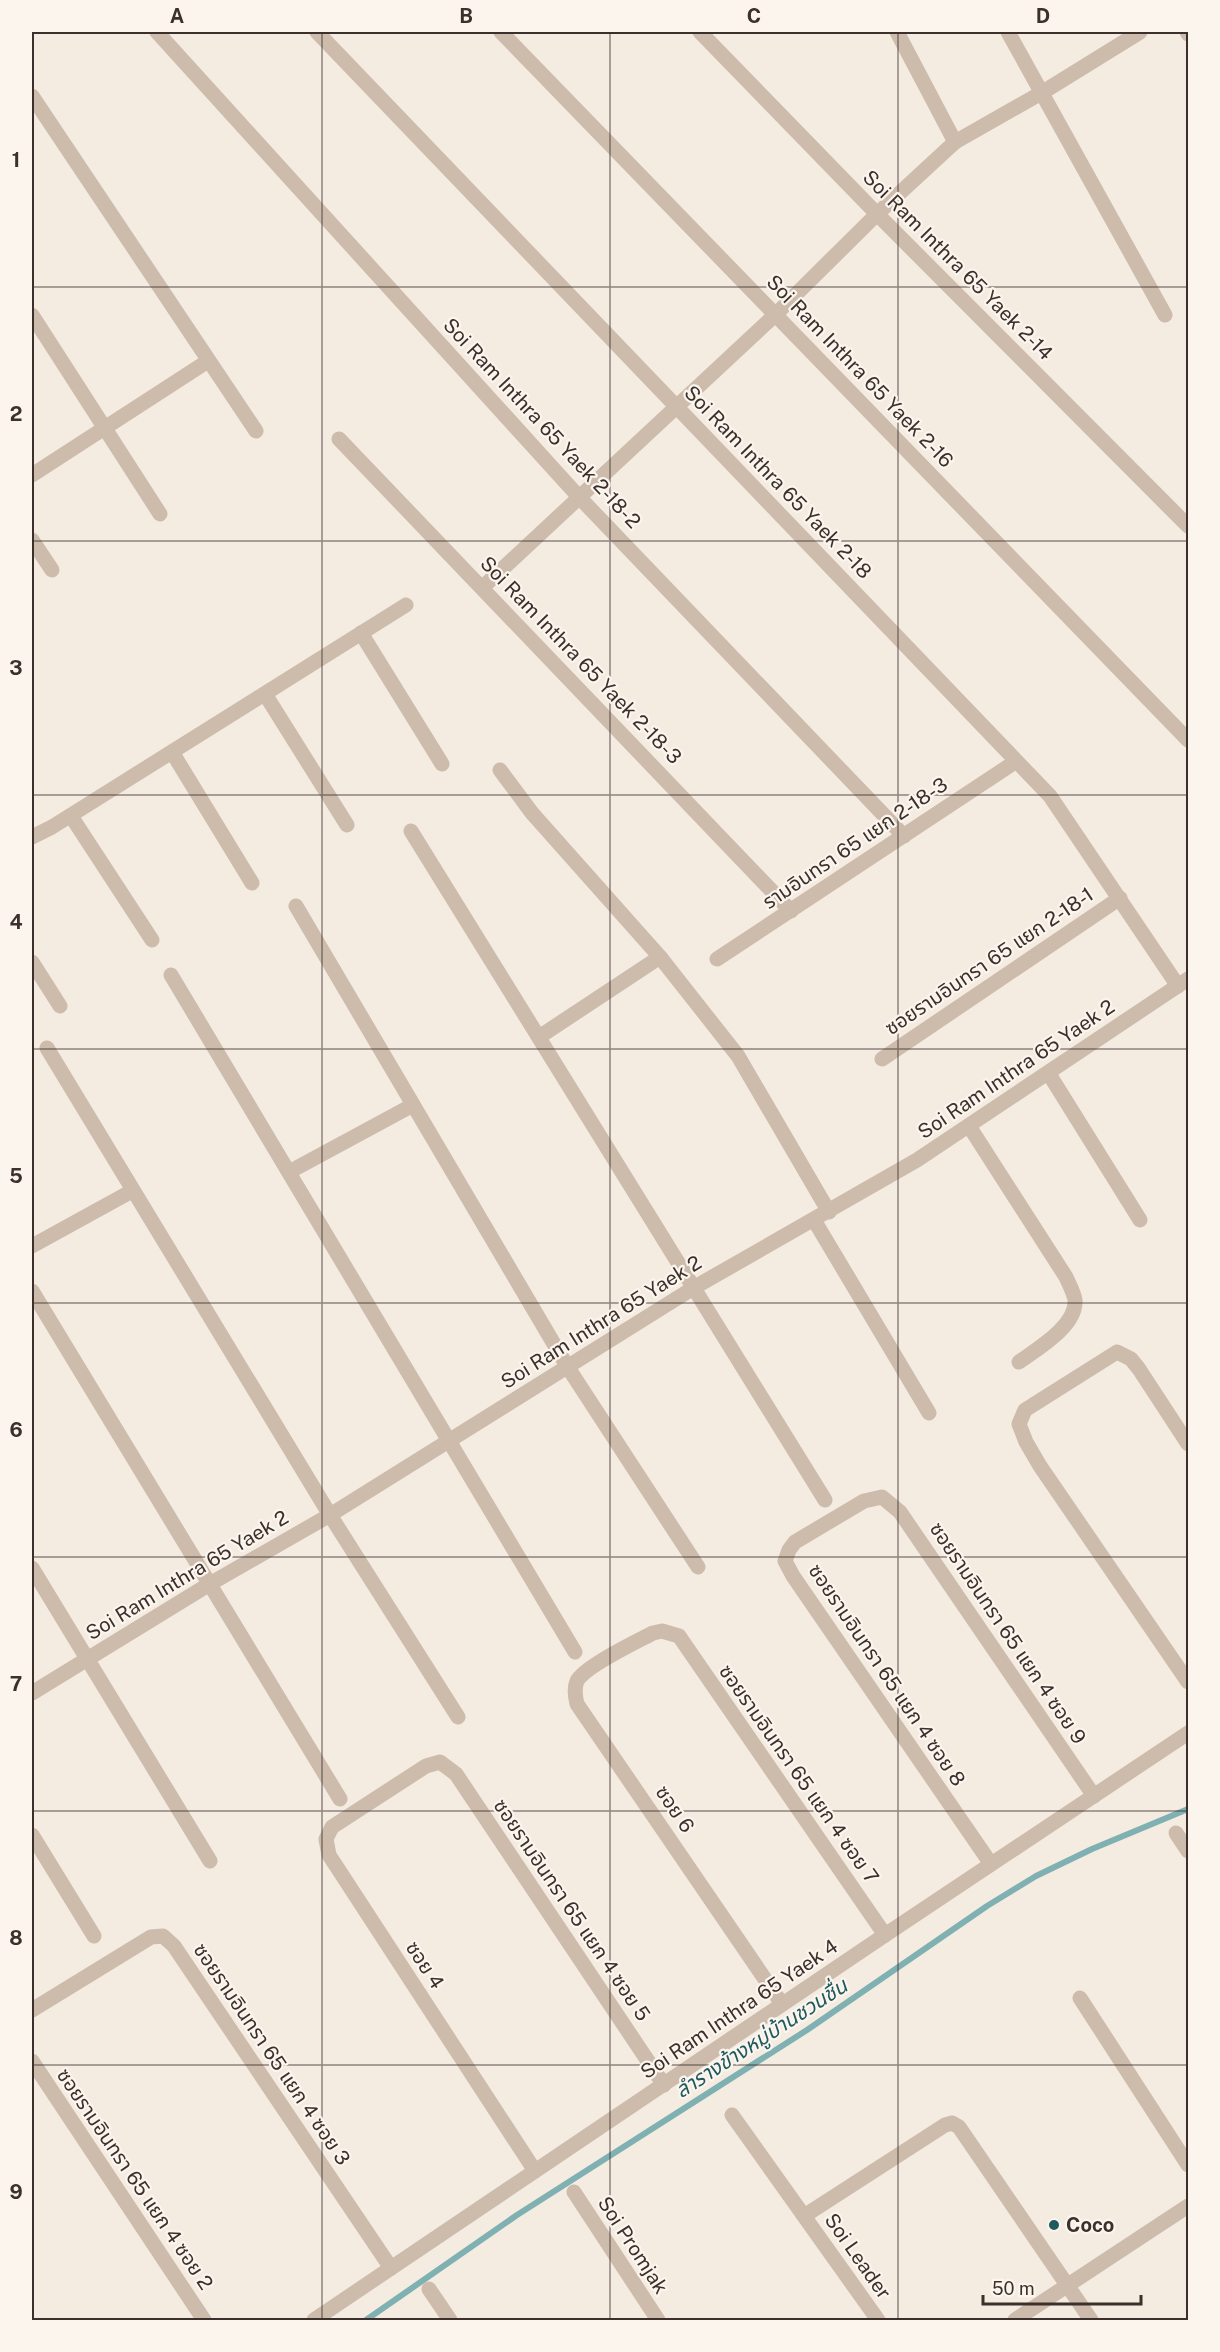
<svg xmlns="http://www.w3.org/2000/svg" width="1220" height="2352" font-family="'Public Sans','Noto Sans Thai',sans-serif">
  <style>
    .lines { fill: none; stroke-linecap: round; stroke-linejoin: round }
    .stream { stroke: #7fb0b2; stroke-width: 6 }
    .minor { stroke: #cdbbac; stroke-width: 15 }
    .grid { fill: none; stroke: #3b302b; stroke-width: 1.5; stroke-opacity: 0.55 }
    .poi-dot { fill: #1f5a5e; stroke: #fbf5ee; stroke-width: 2 }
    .labels { text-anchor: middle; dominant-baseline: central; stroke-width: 4.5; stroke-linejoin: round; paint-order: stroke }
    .street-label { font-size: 20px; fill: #3b302b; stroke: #fbf5ee }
    .poi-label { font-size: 20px; font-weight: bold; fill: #3b302b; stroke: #fbf5ee; text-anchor: start }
    .water-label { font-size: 21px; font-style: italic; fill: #1f5a5e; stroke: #fbf5ee }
    .neatline { fill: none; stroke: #3b302b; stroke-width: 2 }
    .grid-label { font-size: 20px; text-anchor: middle; font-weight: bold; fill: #3b302b }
  </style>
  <rect width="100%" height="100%" fill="#f4ebe1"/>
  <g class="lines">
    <!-- stream -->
    <polyline class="stream" points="366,2320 517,2215 807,2030 987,1906 1036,1876 1092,1849 1188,1809"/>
    <!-- minor -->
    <g class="minor">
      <polyline points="157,32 579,497 904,836"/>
      <polyline points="317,32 1050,796 1178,986"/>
      <polyline points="501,32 1188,740"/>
      <polyline points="700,32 877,214 1188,526"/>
      <polyline points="897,32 955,142"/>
      <polyline points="1008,32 1165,315"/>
      <polyline points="1187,32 1188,34"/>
      <polyline points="32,96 256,431"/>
      <polyline points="32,315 160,514"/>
      <polyline points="339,439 791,911"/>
      <polyline points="32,475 208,361"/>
      <polyline points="32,540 52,570"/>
      <polyline points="483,587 775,315 877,214 955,142 1043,92 1140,32"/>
      <polyline points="361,633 442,764"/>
      <polyline points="265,694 347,825"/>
      <polyline points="172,752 252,883"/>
      <polyline points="500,770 532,813 660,957 738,1056 829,1212"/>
      <polyline points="71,816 152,940"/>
      <polyline points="411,831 825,1500"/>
      <polyline points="32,837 52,827 406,605"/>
      <polyline points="296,906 567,1366 698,1567"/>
      <polyline points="717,959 1015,762"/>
      <polyline points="32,962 60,1006"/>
      <polyline points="171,975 575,1652"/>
      <polyline points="539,1037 660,957"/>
      <polyline points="47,1048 330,1515 458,1717"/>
      <polyline points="882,1059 1120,898"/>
      <polyline points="1049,1074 1140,1220"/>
      <path d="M969,1126L1066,1277C1069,1284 1074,1293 1075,1300C1077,1326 1037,1349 1019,1362"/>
      <polyline points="289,1172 413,1105"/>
      <polyline points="814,1220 929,1413"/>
      <polyline points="32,1246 132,1191"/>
      <polyline points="32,1291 340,1799"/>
      <polyline points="1188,1444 1139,1369 1131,1359 1117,1352 1025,1410 1019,1424 1026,1442 1040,1466 1188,1682"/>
      <polyline points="32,1568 210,1861"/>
      <polyline points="32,1693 208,1585 330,1515 695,1287 917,1160 1188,979"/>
      <polyline points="1176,1833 1188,1851"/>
      <polyline points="32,1835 94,1936"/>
      <polyline points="991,1864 793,1576 785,1561 789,1550 795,1542 864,1501 882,1497 900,1512 1094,1796"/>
      <polyline points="1080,1998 1188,2165"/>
      <path d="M782,2004L577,1704C575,1696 574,1688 577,1681C585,1666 636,1642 653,1633L662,1631L679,1636L885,1935"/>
      <polyline points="32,2010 151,1937 163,1936 174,1946 391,2268"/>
      <polyline points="32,2061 204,2320"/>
      <polyline points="732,2115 878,2320"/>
      <polyline points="535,2171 329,1855 326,1839 332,1827 426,1766 440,1762 456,1774 664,2085"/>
      <polyline points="574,2192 658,2320"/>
      <polyline points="804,2216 945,2125 952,2123 959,2127 1091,2320"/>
      <polyline points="429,2289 450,2320"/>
      <polyline points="314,2320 885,1935 1188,1733"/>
      <polyline points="1015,2320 1188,2206"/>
    </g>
  </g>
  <!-- grid -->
  <path class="grid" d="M322,32V2320M610,32V2320M898,32V2320M32,287H1188M32,541H1188M32,795H1188M32,1049H1188M32,1303H1188M32,1557H1188M32,1811H1188M32,2065H1188"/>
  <!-- markers -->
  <circle class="poi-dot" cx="1054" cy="2225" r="6"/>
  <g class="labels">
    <!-- street labels -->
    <g class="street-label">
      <text transform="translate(958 265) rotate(45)">Soi Ram Inthra 65 Yaek 2-14</text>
      <text transform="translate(860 371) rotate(46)">Soi Ram Inthra 65 Yaek 2-16</text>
      <text transform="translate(542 423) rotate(47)">Soi Ram Inthra 65 Yaek 2-18-2</text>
      <text transform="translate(778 482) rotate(46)">Soi Ram Inthra 65 Yaek 2-18</text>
      <text transform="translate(581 660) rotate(46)">Soi Ram Inthra 65 Yaek 2-18-3</text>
      <text transform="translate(855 843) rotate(-34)">รามอินทรา 65 แยก 2-18-3</text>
      <text transform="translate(989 961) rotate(-34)">ซอยรามอินทรา 65 แยก 2-18-1</text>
      <text transform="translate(1016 1069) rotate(-34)">Soi Ram Inthra 65 Yaek 2</text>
      <text transform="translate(601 1322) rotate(-32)">Soi Ram Inthra 65 Yaek 2</text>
      <text transform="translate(187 1575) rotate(-31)">Soi Ram Inthra 65 Yaek 2</text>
      <text transform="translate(1008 1633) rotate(56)">ซอยรามอินทรา 65 แยก 4 ซอย 9</text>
      <text transform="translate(887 1675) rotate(56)">ซอยรามอินทรา 65 แยก 4 ซอย 8</text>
      <text transform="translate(799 1774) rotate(55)">ซอยรามอินทรา 65 แยก 4 ซอย 7</text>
      <text transform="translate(675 1809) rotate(56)">ซอย 6</text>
      <text transform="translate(572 1910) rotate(56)">ซอยรามอินทรา 65 แยก 4 ซอย 5</text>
      <text transform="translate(425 1965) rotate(57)">ซอย 4</text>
      <text transform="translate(739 2009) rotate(-34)">Soi Ram Inthra 65 Yaek 4</text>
      <text transform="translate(272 2054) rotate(56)">ซอยรามอินทรา 65 แยก 4 ซอย 3</text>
      <text transform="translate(135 2179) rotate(56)">ซอยรามอินทรา 65 แยก 4 ซอย 2</text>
      <text transform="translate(633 2245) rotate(57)">Soi Promjak</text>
      <text transform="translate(858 2256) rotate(55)">Soi Leader</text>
    </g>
    <!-- poi labels -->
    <g class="poi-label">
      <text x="1066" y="2225">Coco</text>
    </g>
    <!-- water labels -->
    <g class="water-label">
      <text transform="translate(761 2038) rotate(-33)">ลำรางข้างหมู่บ้านชวนชื่น</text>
    </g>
  </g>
  <!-- border -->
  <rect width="1220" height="2352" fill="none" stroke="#fbf5ee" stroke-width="66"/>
  <!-- scale -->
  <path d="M983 2295v9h158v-9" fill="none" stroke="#3b302b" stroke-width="3"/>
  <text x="992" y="2295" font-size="18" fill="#3b302b" stroke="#fbf5ee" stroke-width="4.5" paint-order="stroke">50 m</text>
  <rect x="33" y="33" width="1154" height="2286" class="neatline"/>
  <g class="grid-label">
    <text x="177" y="23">A</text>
    <text x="466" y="23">B</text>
    <text x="754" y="23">C</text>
    <text x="1043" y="23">D</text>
    <text x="16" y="167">1</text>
    <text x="16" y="421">2</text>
    <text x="16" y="675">3</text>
    <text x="16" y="929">4</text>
    <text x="16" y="1183">5</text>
    <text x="16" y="1437">6</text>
    <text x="16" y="1691">7</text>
    <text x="16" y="1945">8</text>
    <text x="16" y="2199">9</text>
  </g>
</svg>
